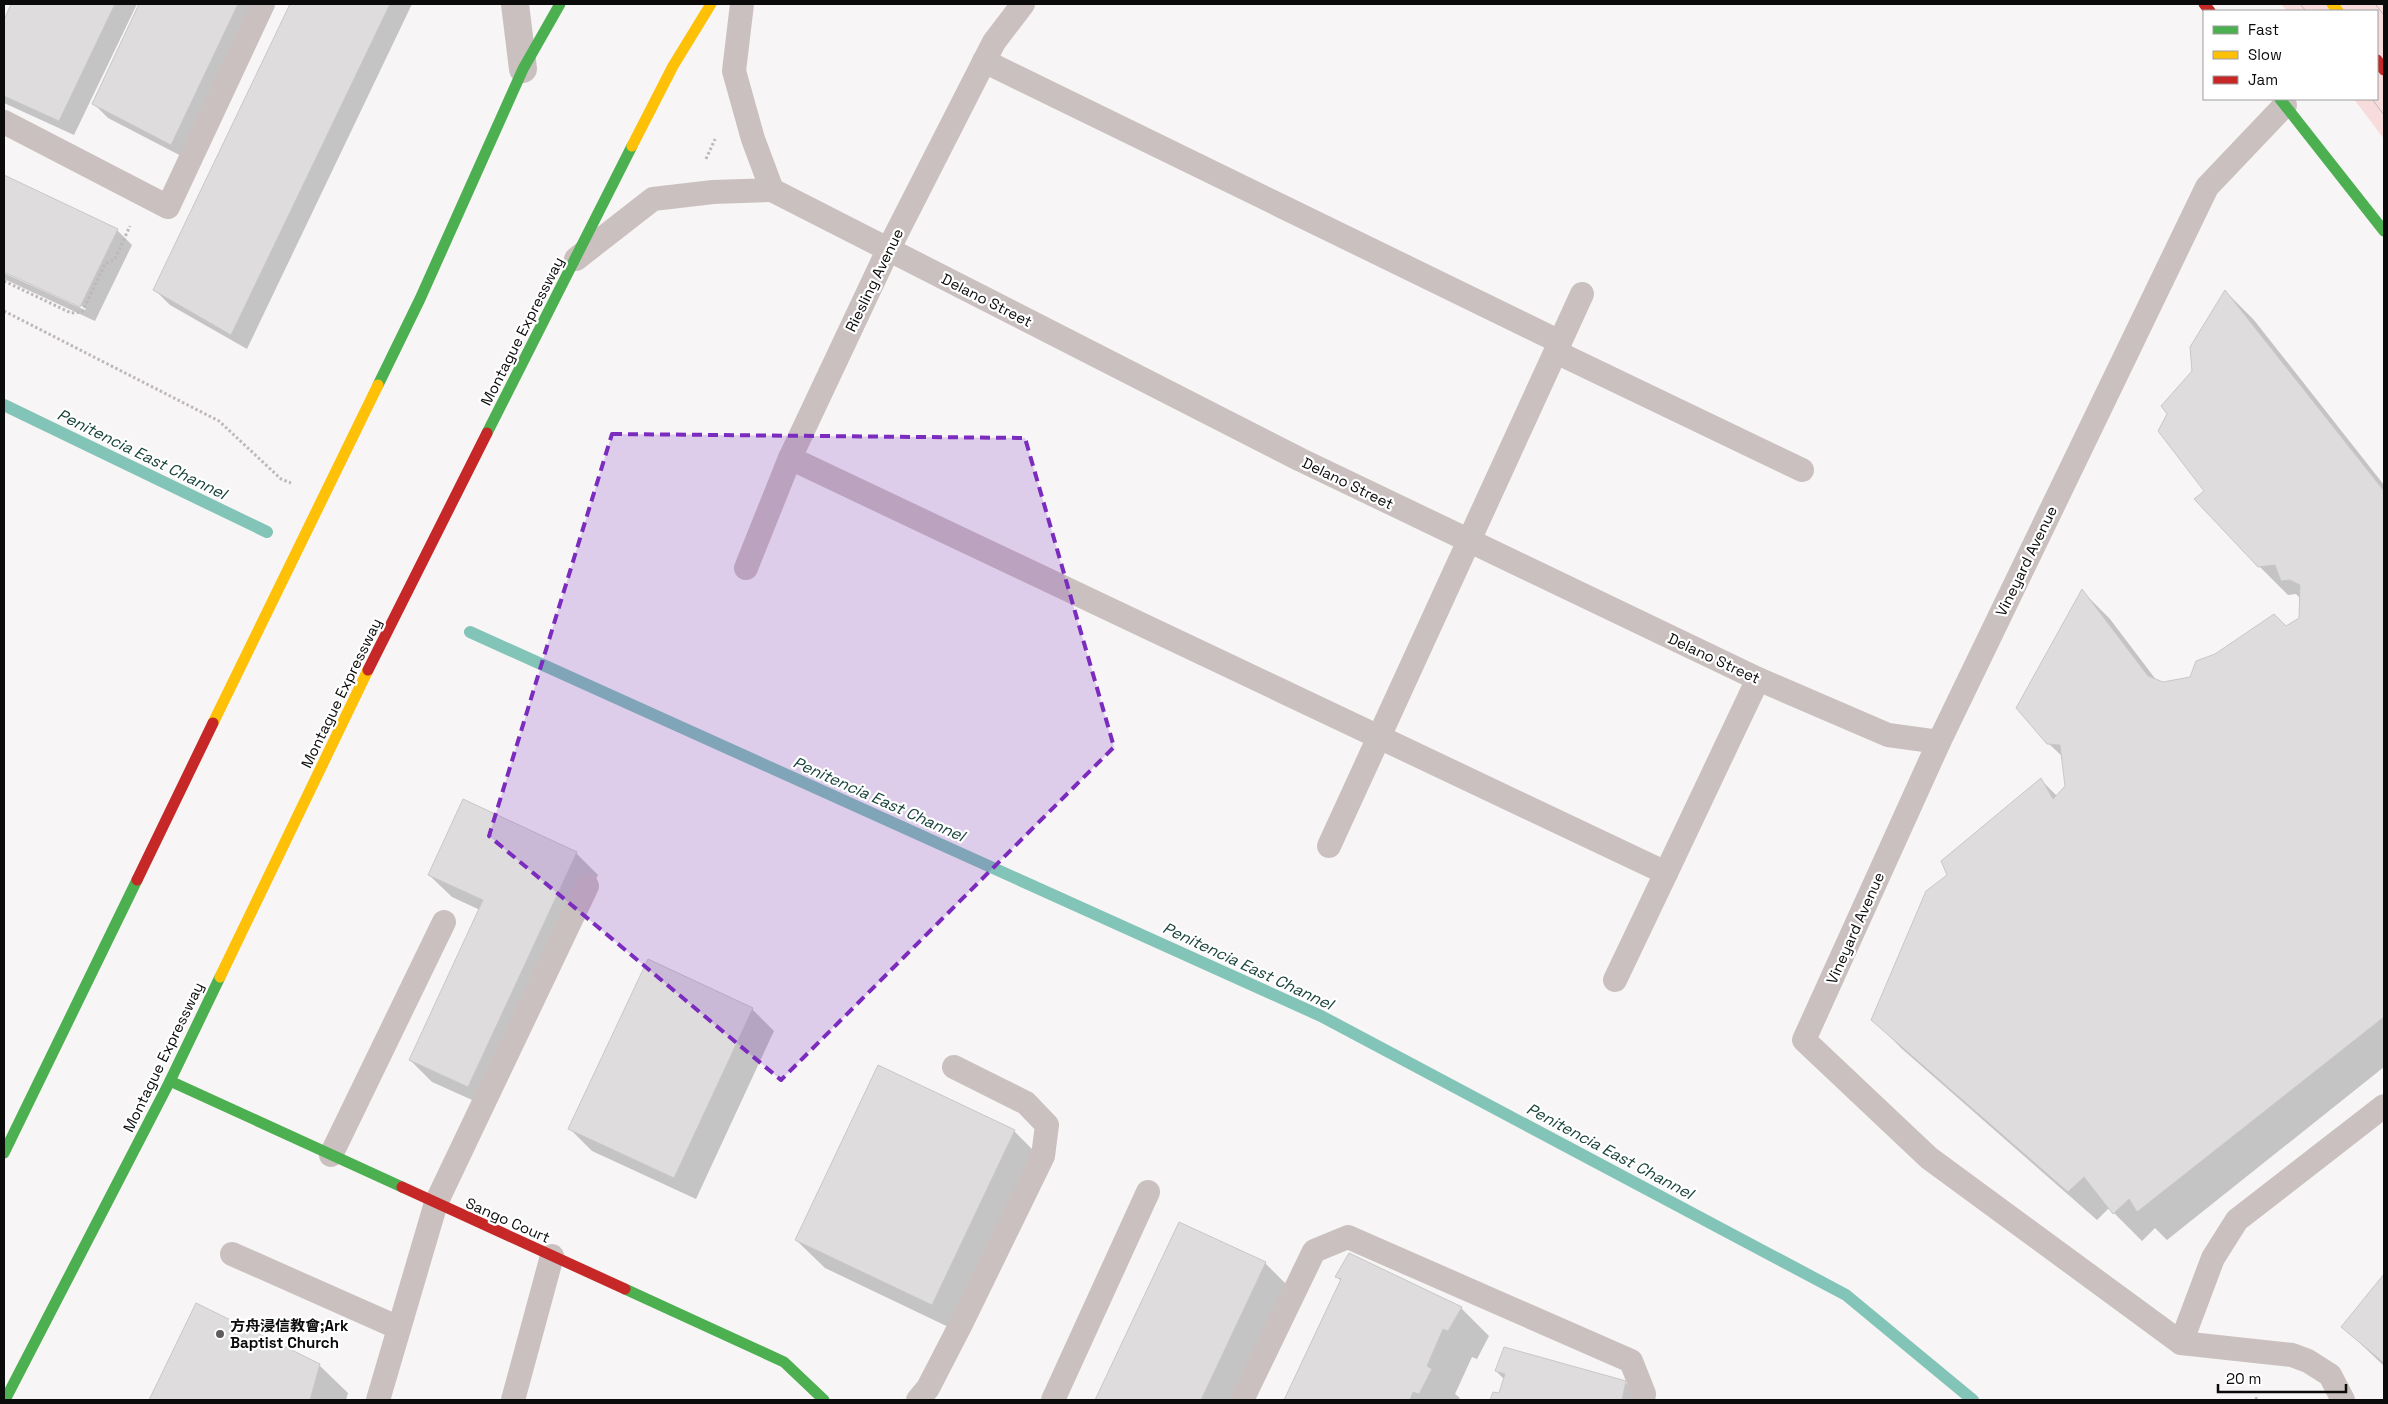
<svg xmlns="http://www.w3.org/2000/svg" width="2388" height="1404" font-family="'Space Grotesk','Noto Sans SC',sans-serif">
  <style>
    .green { fill: #f8dcdc }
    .shadow { fill: #0003 }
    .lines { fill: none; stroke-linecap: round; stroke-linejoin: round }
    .stream { stroke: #82c4b7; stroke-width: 12 }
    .building { fill: #dedcdc; stroke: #c9c7c7 }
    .path { stroke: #bfb8b8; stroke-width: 3; stroke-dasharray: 2.5 2.5; stroke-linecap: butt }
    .lane { stroke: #cbc0c0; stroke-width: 24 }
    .street { stroke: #cbc0c0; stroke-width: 28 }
    .fast { stroke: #4caf50; stroke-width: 11 }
    .slow { stroke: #ffc107; stroke-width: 11 }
    .jam { stroke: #c62828; stroke-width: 11 }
    .tram { stroke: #beb9b9; stroke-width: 1 }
    .marked { fill: #7b2cbf; fill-opacity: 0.2; stroke: #7b2cbf; stroke-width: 4; stroke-dasharray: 10 6; stroke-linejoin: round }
    .poi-dot { fill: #5e5d5d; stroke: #fff; stroke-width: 2 }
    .labels { text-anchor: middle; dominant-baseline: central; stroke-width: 4.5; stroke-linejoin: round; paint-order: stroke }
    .street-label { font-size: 15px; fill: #0c0b0b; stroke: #fff }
    .poi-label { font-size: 15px; font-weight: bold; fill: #0c0b0b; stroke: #fff; text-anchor: start }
    .water-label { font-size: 16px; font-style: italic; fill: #18433a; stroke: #fff }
  </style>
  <rect width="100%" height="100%" fill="#f7f5f5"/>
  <!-- green -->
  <polygon class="green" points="2281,4 2384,4 2384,139 2354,99 2377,99 2377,11 2287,11"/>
  <!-- shadow -->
  <g class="shadow">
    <polygon points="13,4 137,4 74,135 4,103 4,23"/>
    <polygon points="141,4 260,4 187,159 108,118 93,103"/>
    <polygon points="291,4 412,4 247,349 170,305 155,290"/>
    <polygon points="4,176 117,230 132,245 95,321 4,279 4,273 85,310 86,308 4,270"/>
    <polygon points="2226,292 2254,320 2384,485 2384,1067 2167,1240 2155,1228 2142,1241 2109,1208 2097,1220 1901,1048 1873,1019 1948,876 2041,780 2057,796 2067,786 2063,757 2048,743 2082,591 2110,619 2157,681 2163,683 2191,678 2300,619 2301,599 2296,594 2288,595 2259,566 2206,491 2193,371"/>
    <polygon points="576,853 598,875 490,1108 432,1082 410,1060 480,910 452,897 429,875"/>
    <polygon points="752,1009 774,1031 696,1199 592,1151 570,1129"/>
    <polygon points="878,1067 1015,1132 1043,1160 961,1333 825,1268 796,1240"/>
    <polygon points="1179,1223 1265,1263 1287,1285 1233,1400 1097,1400"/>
    <polygon points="2384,1276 2384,1366 2343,1327"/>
    <polygon points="1337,1277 1461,1308 1489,1336 1477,1359 1472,1357 1455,1394 1460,1398 1458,1400 1286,1400 1342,1282"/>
    <polygon points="196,1305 319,1365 348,1393 346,1400 151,1400"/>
    <polygon points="1496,1371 1625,1382 1643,1400 1491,1400 1494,1393 1500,1395 1505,1380"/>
  </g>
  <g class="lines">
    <!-- stream -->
    <g class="stream">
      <polyline points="4,405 267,532"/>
      <polyline points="470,632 1321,1016 1846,1295 1973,1400"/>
    </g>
  </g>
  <!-- building -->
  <g class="building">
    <polygon points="11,4 115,4 59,121 4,96 4,20"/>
    <polygon points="139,4 238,4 171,145 92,104"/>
    <polygon points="290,4 390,4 231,335 153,290"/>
    <polygon points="4,175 118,229 80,307 4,272"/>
    <polygon points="2225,290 2384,491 2384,1017 2137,1212 2129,1199 2113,1214 2084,1177 2068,1192 1871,1020 1926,891 1947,875 1941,861 2041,778 2053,799 2065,786 2060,745 2047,744 2016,708 2082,589 2148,676 2163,682 2190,677 2196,661 2215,654 2274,614 2286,626 2299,618 2300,585 2290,580 2281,581 2275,565 2258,567 2194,499 2204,491 2158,431 2167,414 2161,406 2192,371 2190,347"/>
    <polygon points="463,799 577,852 468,1087 409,1060 483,900 428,875"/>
    <polygon points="648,959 753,1008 674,1178 568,1129"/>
    <polygon points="878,1065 1015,1130 932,1305 795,1240"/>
    <polygon points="1179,1222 1266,1262 1201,1400 1095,1400"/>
    <polygon points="1349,1253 1462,1307 1448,1331 1443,1329 1427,1366 1432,1369 1419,1394 1413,1392 1410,1400 1284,1400 1341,1279 1335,1277"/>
    <polygon points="2384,1274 2384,1363 2341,1327"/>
    <polygon points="196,1303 320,1364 310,1400 149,1400"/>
    <polygon points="1504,1347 1626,1381 1622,1400 1490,1400 1493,1392 1499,1393 1505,1374 1495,1371"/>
  </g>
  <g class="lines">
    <!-- path -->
    <g class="path">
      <polyline points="706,159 715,139"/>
      <polyline points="4,281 71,313 82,312 105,264 115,259 130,226"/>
      <polyline points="4,311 219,421 281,479 291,483"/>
      <polyline points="2255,1398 2259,1400"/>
    </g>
    <!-- lane -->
    <g class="lane">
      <polyline points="984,61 1560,342"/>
      <polyline points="2285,105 2207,187 1939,742 1804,1040 1929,1158 2181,1343 2292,1355 2308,1361 2330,1375 2343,1400"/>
      <polyline points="4,122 168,207 263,4"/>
      <polyline points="772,190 1301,460 1758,679 1888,735 1939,742"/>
      <polyline points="576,259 653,199 713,192 772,190 753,139 734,71 742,4"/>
      <polyline points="1556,352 1802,470"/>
      <polyline points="790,458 1666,873 1758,679"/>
      <polyline points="746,568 790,458 888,250 994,42 1023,4"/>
      <polyline points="1329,846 1582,294"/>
      <polyline points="1615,980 1666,873"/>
      <polyline points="331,1155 444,922"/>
      <polyline points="232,1254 399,1328"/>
      <polyline points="2181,1343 2213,1258 2237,1220 2384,1106"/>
      <polyline points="378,1400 436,1203 587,886"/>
      <polyline points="513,1400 552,1256"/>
      <polyline points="918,1400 928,1388 961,1324 1043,1156 1047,1125 1026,1103 954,1067"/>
      <polyline points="1053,1400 1148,1192"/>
      <polyline points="1242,1400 1314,1251 1348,1237 1631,1361 1644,1394 1643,1400"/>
    </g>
    <!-- street -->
    <polyline class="street" points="515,4 523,69"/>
    <!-- fast -->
    <g class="fast">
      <polyline points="2280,99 2384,231"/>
      <polyline points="378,385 420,299 523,69 560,4"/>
      <polyline points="487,433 632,146"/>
      <polyline points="170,1081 402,1187"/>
      <polyline points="4,1153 137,880"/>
      <polyline points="625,1289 784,1362 824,1400"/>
      <polyline points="5,1400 170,1081 220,977"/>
    </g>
    <!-- slow -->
    <g class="slow">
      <polyline points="2332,4 2338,11"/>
      <polyline points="632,146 673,66 711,4"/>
      <polyline points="213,723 378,385"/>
      <polyline points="220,977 368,670"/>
    </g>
    <!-- jam -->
    <g class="jam">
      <polyline points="2204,4 2210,11"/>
      <polyline points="2377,60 2384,70"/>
      <polyline points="368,670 487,433"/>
      <polyline points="137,880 213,723"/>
      <polyline points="402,1187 625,1289"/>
    </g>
    <!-- tram -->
    <g class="tram">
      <polyline points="2300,4 2306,11"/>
      <polyline points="2375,4 2384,15"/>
      <polyline points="2372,99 2384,115"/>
    </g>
  </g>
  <!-- marked area -->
  <path class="marked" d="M612,434L1025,438L1114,747L781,1080L489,836Z"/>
  <!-- markers -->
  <circle class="poi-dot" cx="220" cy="1334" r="5"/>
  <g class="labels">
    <!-- street labels -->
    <g class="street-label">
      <text transform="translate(874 280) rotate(-64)">Riesling Avenue</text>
      <text transform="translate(987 300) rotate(27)">Delano Street</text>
      <text transform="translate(522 331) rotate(-63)">Montague Expressway</text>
      <text transform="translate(1348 483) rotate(26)">Delano Street</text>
      <text transform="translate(2026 561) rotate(-64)">Vineyard Avenue</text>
      <text transform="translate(1714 658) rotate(25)">Delano Street</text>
      <text transform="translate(341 693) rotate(-64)">Montague Expressway</text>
      <text transform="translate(1855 928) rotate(-66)">Vineyard Avenue</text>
      <text transform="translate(163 1057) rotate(-64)">Montague Expressway</text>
      <text transform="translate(508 1220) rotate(24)">Sango Court</text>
    </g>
    <!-- poi labels -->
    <g class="poi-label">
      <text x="230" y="1325">方舟浸信教會;Ark<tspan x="230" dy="17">Baptist Church</tspan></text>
    </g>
    <!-- water labels -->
    <g class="water-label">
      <text transform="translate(142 454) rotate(26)">Penitencia East Channel</text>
      <text transform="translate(879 799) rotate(24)">Penitencia East Channel</text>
      <text transform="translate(1248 966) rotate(25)">Penitencia East Channel</text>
      <text transform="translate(1610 1151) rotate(28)">Penitencia East Channel</text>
    </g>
  </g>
  <!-- border -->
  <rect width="2388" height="1404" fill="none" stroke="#0c0b0b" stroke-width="10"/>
  <!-- legend -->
  <rect x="2203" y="10" width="175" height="90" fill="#ffffff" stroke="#9e9d9d"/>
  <rect x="2213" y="26" width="25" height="8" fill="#4caf50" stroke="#9e9d9d"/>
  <text x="2248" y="35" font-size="15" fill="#0c0b0b">Fast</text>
  <rect x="2213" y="51" width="25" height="8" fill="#ffc107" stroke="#9e9d9d"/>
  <text x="2248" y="60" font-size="15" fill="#0c0b0b">Slow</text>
  <rect x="2213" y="76" width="25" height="8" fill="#c62828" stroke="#9e9d9d"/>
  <text x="2248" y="85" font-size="15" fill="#0c0b0b">Jam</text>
  <!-- scale -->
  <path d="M2218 1384v8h128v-8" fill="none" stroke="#0c0b0b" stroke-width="2.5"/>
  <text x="2226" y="1384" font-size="15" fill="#0c0b0b" stroke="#ffffff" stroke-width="4" paint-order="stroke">20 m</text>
</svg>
